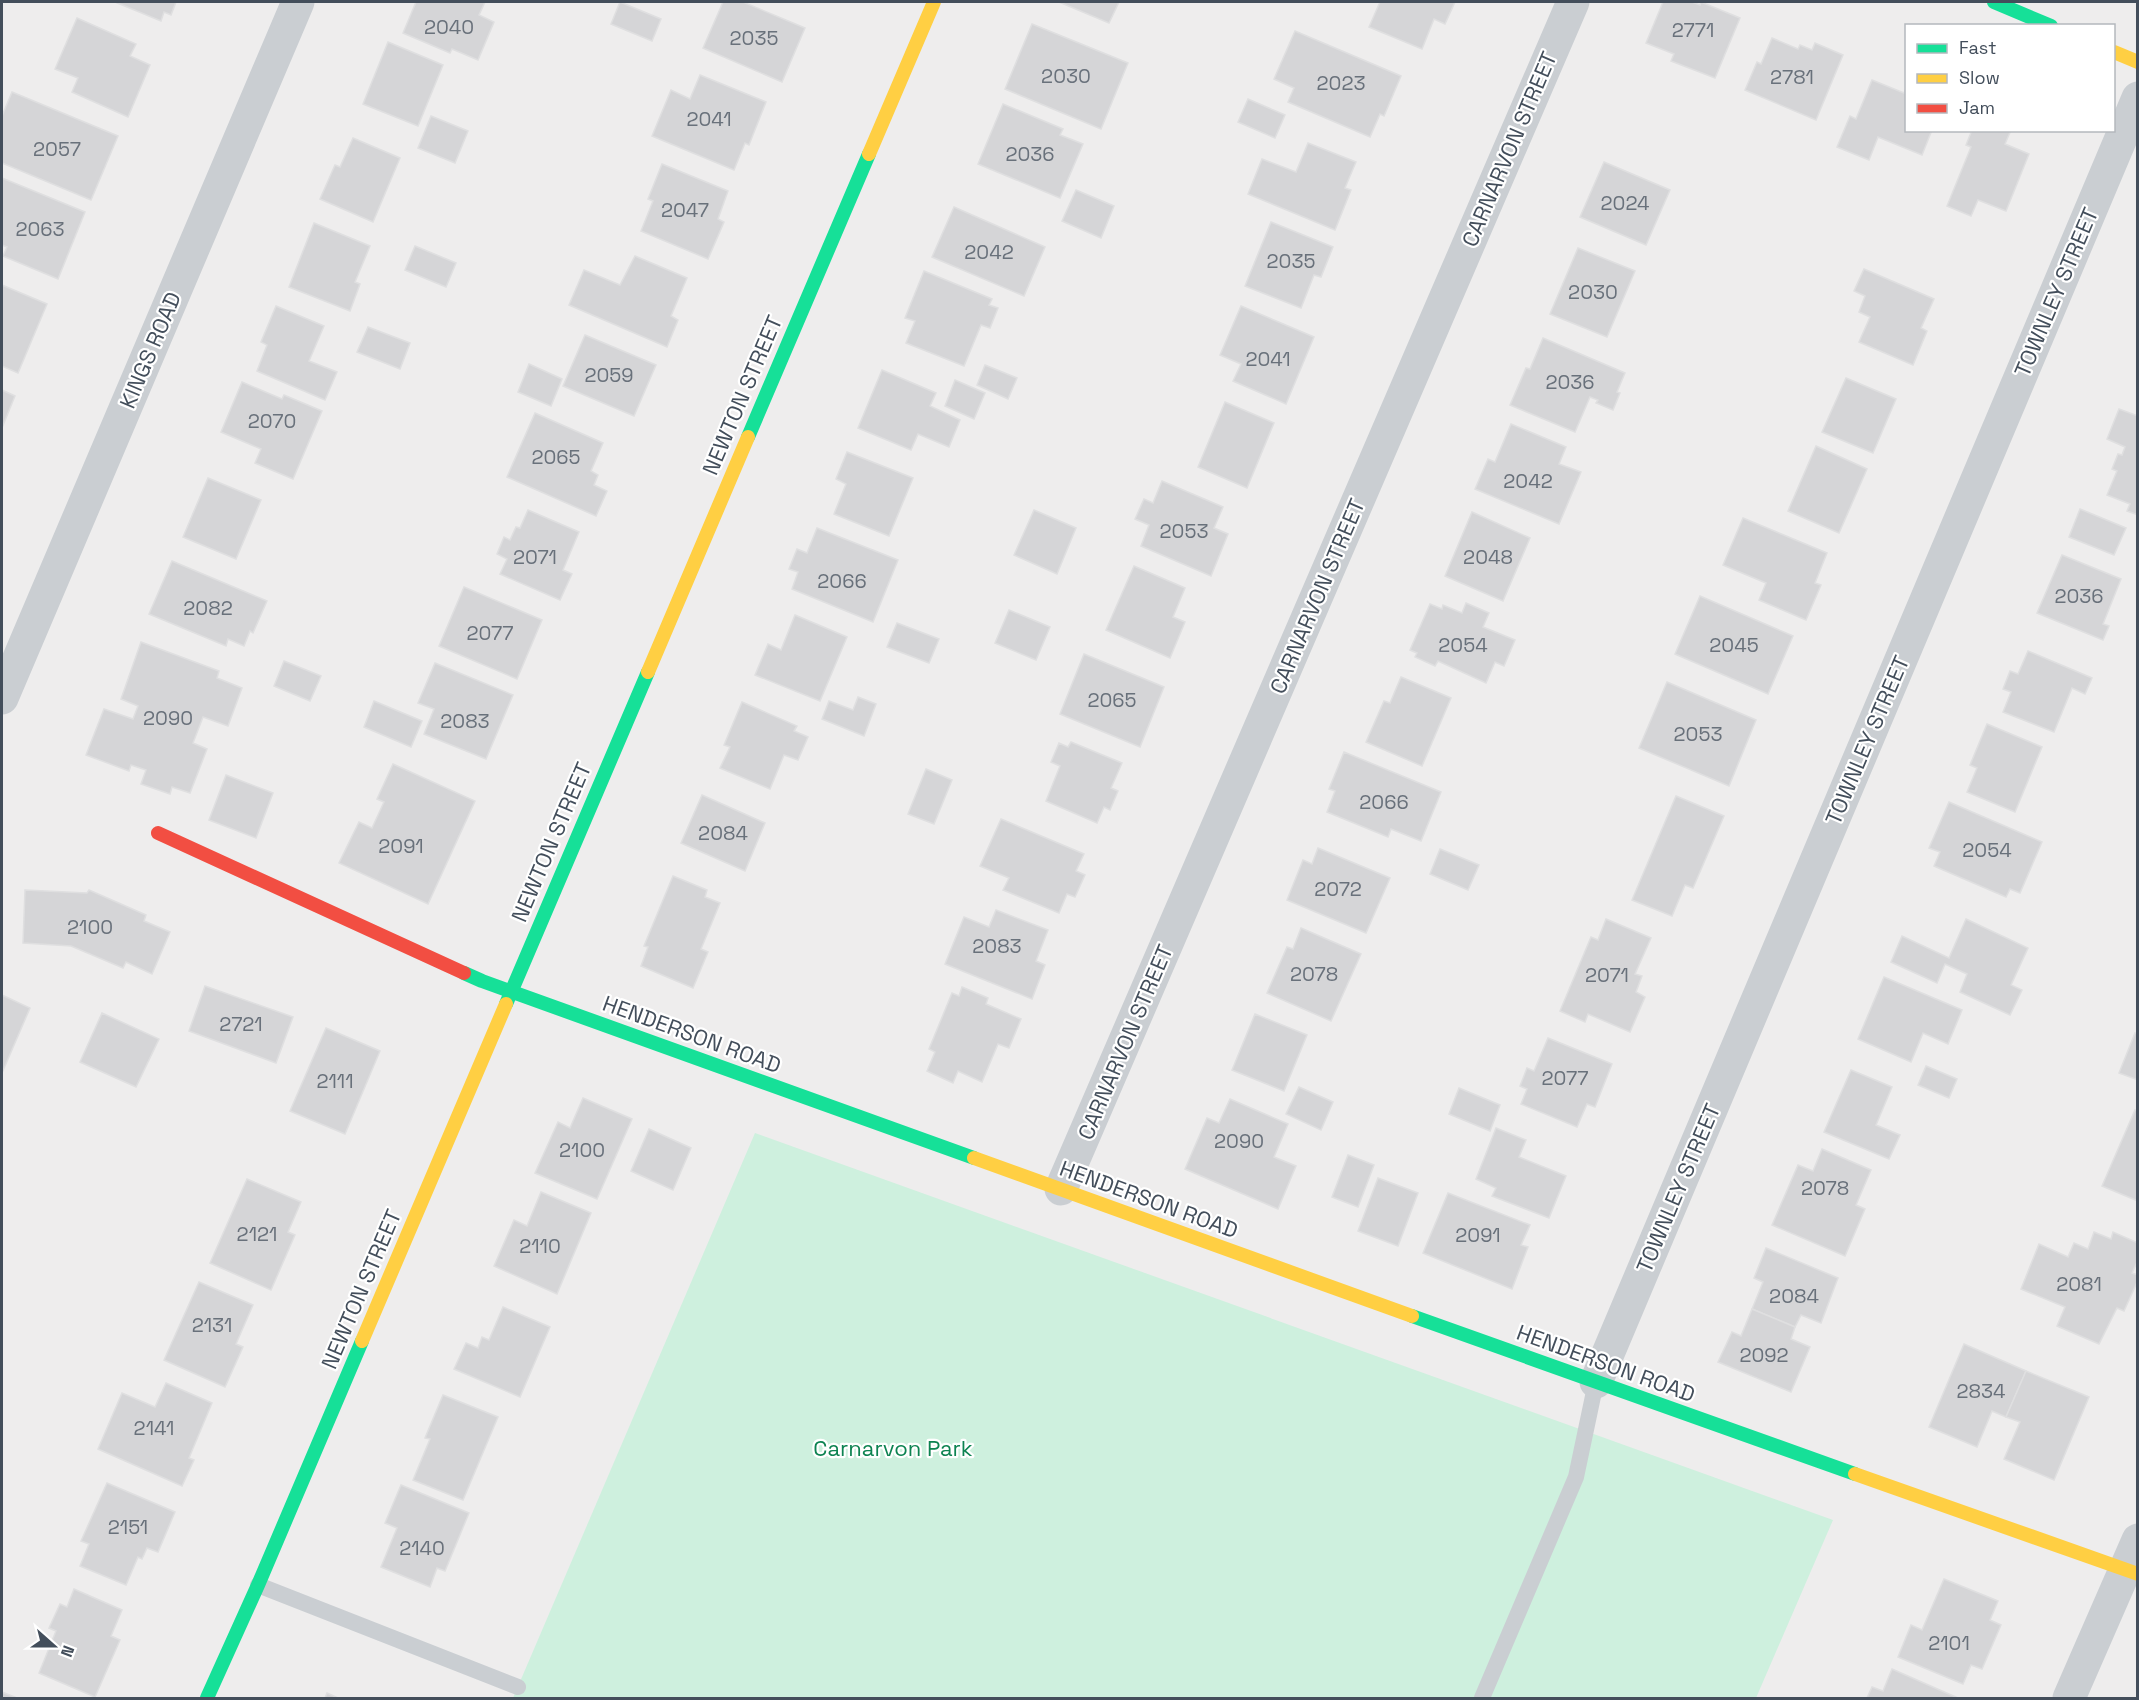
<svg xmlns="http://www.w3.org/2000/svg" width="2139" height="1700" font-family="'Space Grotesk',sans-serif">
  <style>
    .green { fill: #cef0de }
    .building { fill: #d5d5d7; stroke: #dfdfe0; stroke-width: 1.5 }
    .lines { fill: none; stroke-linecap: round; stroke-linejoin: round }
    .lane { stroke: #caced2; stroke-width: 16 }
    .street { stroke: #caced2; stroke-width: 33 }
    .fast { stroke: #16e098; stroke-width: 14 }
    .slow { stroke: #ffcf43; stroke-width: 14 }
    .jam { stroke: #f24e42; stroke-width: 14 }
    .labels { text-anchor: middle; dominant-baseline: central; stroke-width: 4.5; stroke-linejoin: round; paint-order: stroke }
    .number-label { font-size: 20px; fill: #69717b }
    .street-label { font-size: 22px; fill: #434e5b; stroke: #fff }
    .park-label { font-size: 22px; fill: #0d8351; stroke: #fff }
  </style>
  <rect width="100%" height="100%" fill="#eeeded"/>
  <!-- green -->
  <polygon class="green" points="755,1133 1833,1520 1756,1698 513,1698"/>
  <!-- building -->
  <g class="building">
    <polygon points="115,2 176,2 171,15 164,12 161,21"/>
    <polygon points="416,2 485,2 479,15 494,22 478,60 452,49 450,53 403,33"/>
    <polygon points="620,2 661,19 652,41 611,24"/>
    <polygon points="723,2 743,2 805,28 782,82 703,48"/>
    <polygon points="1059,2 1119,2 1109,23"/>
    <polygon points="1380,2 1455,2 1445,24 1434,19 1422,49 1369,27"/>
    <polygon points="1663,2 1692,2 1700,5 1701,2 1740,18 1715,78 1671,61 1674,54 1646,43"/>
    <polygon points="77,18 136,44 130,56 150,65 128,117 72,92 78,78 55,69"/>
    <polygon points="1032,24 1128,63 1101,129 1005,89"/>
    <polygon points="1295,31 1401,76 1384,116 1380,114 1370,137 1288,102 1294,88 1274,79"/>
    <polygon points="1772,38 1798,49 1800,45 1812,50 1815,43 1843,55 1816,120 1745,90 1757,62 1761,64"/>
    <polygon points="388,42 443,65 418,126 363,104"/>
    <polygon points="700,75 766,102 749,145 745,143 734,170 652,136 671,90 690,99"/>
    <polygon points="1872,80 1904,93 1906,88 1906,130 1932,130 1922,155 1878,137 1869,160 1837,147 1850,116 1856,119"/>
    <polygon points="12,92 118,136 91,200 2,163 2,116"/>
    <polygon points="1248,99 1285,115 1275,138 1238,122"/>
    <polygon points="1003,104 1063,129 1060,135 1083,144 1060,198 978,164"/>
    <polygon points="431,116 468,131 455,163 418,148"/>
    <polygon points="1972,130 2011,130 2005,144 2029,154 2006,211 1978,200 1971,216 1947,206 1971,147 1966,145"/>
    <polygon points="353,138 400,158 373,222 320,199 335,165 340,167"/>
    <polygon points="1308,143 1356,162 1345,188 1351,190 1335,230 1248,194 1262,159 1296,172"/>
    <polygon points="1604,162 1670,190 1646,245 1580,217"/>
    <polygon points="662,164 728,191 718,219 724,222 708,259 641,231 653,201 648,199"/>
    <polygon points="2,178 85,212 58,279 3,256 7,247 2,245"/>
    <polygon points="1076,190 1114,206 1101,238 1062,221"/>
    <polygon points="954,207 1045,247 1024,296 932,257"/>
    <polygon points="1271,222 1333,247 1321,277 1314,275 1301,308 1245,286"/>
    <polygon points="314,223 370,246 355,282 360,284 350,311 289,287"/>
    <polygon points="415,246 456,263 446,287 405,270"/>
    <polygon points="1578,248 1635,271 1607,337 1550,314"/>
    <polygon points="635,256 687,278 671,316 678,320 667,347 569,305 584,270 620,285"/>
    <polygon points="1864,269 1934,299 1921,328 1927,331 1913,365 1859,342 1870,317 1859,312 1865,296 1854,291"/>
    <polygon points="924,271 992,299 989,305 998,308 990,328 981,325 964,366 906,343 915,321 905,318"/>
    <polygon points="2,285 47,304 18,373 2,366"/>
    <polygon points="276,306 324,326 309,361 337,372 325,400 257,371 267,345 261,342"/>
    <polygon points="1241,306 1314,337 1286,404 1233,381 1241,364 1220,355"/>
    <polygon points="368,327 410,343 400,369 357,352"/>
    <polygon points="585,335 656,365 634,416 563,386"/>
    <polygon points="1543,338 1625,373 1617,392 1620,393 1613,410 1596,403 1598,400 1590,397 1575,432 1510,405 1526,368 1530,369"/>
    <polygon points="529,364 562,379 551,406 518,392"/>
    <polygon points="985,365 1017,378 1008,399 977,385"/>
    <polygon points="882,370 936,393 930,406 960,420 949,447 918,434 911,450 858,428"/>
    <polygon points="1846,378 1896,399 1873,453 1822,432"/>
    <polygon points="955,380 985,393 974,419 945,406"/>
    <polygon points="242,382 282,399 284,395 322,411 293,479 255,463 261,449 221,432"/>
    <polygon points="2,390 15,396 2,428"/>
    <polygon points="1225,402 1274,423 1247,488 1198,467"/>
    <polygon points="2119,409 2138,416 2138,515 2127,511 2130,504 2107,495 2117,471 2112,469 2118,454 2122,455 2125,447 2107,439"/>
    <polygon points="535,413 603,443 591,471 598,475 594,485 607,491 596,516 507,477"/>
    <polygon points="1511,424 1566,447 1559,464 1581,472 1559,524 1475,489 1488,459 1495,462"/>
    <polygon points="1816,446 1867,469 1839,533 1788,511"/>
    <polygon points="847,452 913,478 889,536 834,514 846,484 836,479"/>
    <polygon points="208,478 261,500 236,559 183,537"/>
    <polygon points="1162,481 1223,507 1214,528 1228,534 1211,576 1141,546 1149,525 1135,519 1144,499 1153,503"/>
    <polygon points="2080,509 2126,528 2114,555 2069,537"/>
    <polygon points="528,510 579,532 563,570 572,574 560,600 500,574 507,559 497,554 504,537 510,540 516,527 520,528"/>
    <polygon points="1034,510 1076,528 1057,574 1014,555"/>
    <polygon points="1472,512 1530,538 1503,601 1445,576"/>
    <polygon points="1743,518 1827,553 1815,583 1821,585 1806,620 1759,600 1766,583 1723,565"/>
    <polygon points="817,528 898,560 873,622 792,589 798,572 789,569 797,549 807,553"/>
    <polygon points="2062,555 2121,579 2103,624 2109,626 2103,640 2037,613"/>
    <polygon points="172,561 267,601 253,633 250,631 244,646 228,639 226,646 149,614"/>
    <polygon points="1134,566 1185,588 1173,617 1185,622 1170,658 1106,630"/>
    <polygon points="464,587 542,620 517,679 439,646"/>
    <polygon points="1700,596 1793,636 1768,694 1675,654"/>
    <polygon points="1466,603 1489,613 1483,627 1515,640 1504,666 1495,662 1486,683 1438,661 1435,666 1415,657 1417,653 1410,650 1430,604 1442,609 1443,605 1462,613"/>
    <polygon points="1009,610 1050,627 1036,660 995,643"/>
    <polygon points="795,615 847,637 820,701 755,675 768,644 781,650"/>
    <polygon points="897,623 939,639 929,663 887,647"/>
    <polygon points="141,642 219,671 217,678 242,688 228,726 203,717 193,743 207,749 190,793 172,787 170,794 141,784 146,770 131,765 129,771 86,755 104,709 133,719 138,706 121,699"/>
    <polygon points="2028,651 2092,678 2085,694 2072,688 2054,732 2003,712 2011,692 2003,689 2010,671 2018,674"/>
    <polygon points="1084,654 1164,687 1140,747 1060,714"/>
    <polygon points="284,661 321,676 310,701 274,686"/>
    <polygon points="435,663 513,695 486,759 424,734 434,709 418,703"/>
    <polygon points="1401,677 1451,698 1422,766 1366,742 1384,701 1390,703"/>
    <polygon points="1667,682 1756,720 1729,786 1639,748"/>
    <polygon points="858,697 876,704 864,736 822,719 829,701 853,710"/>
    <polygon points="374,701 422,721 411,747 364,727"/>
    <polygon points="742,702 797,726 794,731 808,737 798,760 784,755 770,789 720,768 730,747 724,745"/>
    <polygon points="1987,724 2042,747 2015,812 1967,792 1977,768 1970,765"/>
    <polygon points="1071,742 1122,763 1111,788 1118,791 1110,810 1104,807 1097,823 1046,801 1060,766 1051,762 1059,743 1068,747"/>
    <polygon points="1344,752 1441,792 1421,841 1391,829 1388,837 1327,812 1335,791 1329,789"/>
    <polygon points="393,764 475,801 428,904 339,863 359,822 372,828 384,802 377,799"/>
    <polygon points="926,769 952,780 934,824 908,814"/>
    <polygon points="226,775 273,793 256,838 209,820"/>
    <polygon points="702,795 765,823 745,871 681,843"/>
    <polygon points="1676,796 1724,816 1693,888 1685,885 1672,916 1632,900"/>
    <polygon points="1949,802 2042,842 2020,893 2010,889 2006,897 1934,866 1940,852 1929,848"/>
    <polygon points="1001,819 1084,854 1076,871 1085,875 1075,897 1067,894 1059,913 1003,890 1009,878 980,866"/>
    <polygon points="1318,848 1390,878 1366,933 1287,900 1303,860 1312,864"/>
    <polygon points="1440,849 1479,865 1468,890 1430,874"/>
    <polygon points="673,876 707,890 705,897 720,903 701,949 708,952 693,988 641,966 648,947 644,946"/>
    <polygon points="25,890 87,893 89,890 146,915 144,921 170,932 152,974 126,962 123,968 71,946 23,943"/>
    <polygon points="996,910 1048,930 1036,961 1045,965 1032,999 945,964 964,917 989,927"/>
    <polygon points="1606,919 1651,938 1635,974 1642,976 1636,992 1645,997 1630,1032 1588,1014 1585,1022 1560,1011 1591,937 1598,940"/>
    <polygon points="1966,919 2028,948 2011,985 2022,990 2010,1015 1960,992 1967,974 1945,964 1937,983 1891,962 1902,936 1949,958"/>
    <polygon points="1301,928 1361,954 1331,1021 1267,993 1287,947 1293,949"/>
    <polygon points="1884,977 1962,1010 1948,1044 1923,1033 1911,1062 1858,1039"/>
    <polygon points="205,986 293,1017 276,1063 189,1031"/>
    <polygon points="962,987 988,998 986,1004 1021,1019 1009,1048 998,1044 982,1082 958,1071 953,1083 927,1071 935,1052 929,1049 952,993 959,996"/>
    <polygon points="2,995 30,1008 2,1073"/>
    <polygon points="102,1013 159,1039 136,1087 80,1062"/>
    <polygon points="1255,1014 1307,1035 1284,1091 1232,1070"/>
    <polygon points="326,1028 380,1051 345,1134 290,1111"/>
    <polygon points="2135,1033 2138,1034 2138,1080 2119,1073"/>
    <polygon points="1548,1038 1612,1064 1595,1107 1587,1104 1577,1127 1521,1104 1527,1089 1520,1086 1527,1068 1534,1071"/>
    <polygon points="1926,1066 1957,1079 1949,1098 1918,1085"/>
    <polygon points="1851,1070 1892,1087 1876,1125 1900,1135 1889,1159 1824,1132"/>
    <polygon points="1299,1087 1333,1102 1321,1130 1286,1114"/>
    <polygon points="1459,1088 1500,1105 1490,1131 1449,1114"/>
    <polygon points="583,1098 632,1119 597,1199 535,1173 558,1122 570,1128"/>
    <polygon points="1230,1099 1288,1124 1274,1157 1296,1166 1278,1209 1185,1169 1207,1118 1219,1123"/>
    <polygon points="2135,1110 2138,1111 2138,1201 2102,1186"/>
    <polygon points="1496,1128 1526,1140 1519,1157 1566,1176 1549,1218 1492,1196 1496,1188 1476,1179"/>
    <polygon points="649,1129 691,1148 673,1190 631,1171"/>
    <polygon points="1822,1149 1871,1170 1856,1205 1865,1209 1845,1256 1772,1225 1798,1165 1813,1171"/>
    <polygon points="1348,1155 1374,1165 1358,1207 1332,1197"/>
    <polygon points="1378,1178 1418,1193 1398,1246 1358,1231"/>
    <polygon points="247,1179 301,1202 288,1232 295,1235 271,1290 210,1263"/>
    <polygon points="541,1192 591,1213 557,1294 494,1266 514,1220 527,1226"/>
    <polygon points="1448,1193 1530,1225 1521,1245 1528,1247 1512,1289 1423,1253"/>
    <polygon points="2094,1232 2111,1239 2113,1232 2138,1243 2138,1260 2132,1273 2138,1275 2138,1280 2124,1311 2117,1308 2099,1344 2057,1326 2065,1307 2021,1289 2039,1244 2068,1257 2074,1243 2088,1249"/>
    <polygon points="1766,1248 1838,1278 1821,1323 1801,1315 1795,1327 1752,1309 1763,1282 1754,1278"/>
    <polygon points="199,1282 253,1305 236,1344 243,1347 225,1387 164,1360"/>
    <polygon points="503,1307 550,1327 520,1397 454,1369 466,1343 478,1348 482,1337 489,1340"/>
    <polygon points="1752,1309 1795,1327 1791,1339 1810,1347 1791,1392 1718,1362 1732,1332 1741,1336"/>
    <polygon points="1964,1344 2026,1371 2006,1417 1992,1411 1977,1447 1929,1427"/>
    <polygon points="2026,1371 2089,1397 2054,1480 2004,1459 2020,1422 2006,1417"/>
    <polygon points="166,1383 212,1403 189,1458 194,1460 182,1486 98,1449 122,1393 155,1407"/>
    <polygon points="443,1395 498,1417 463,1500 413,1480 430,1439 425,1438"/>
    <polygon points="107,1483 175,1512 158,1552 147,1548 142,1559 138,1557 126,1585 80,1566 89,1544 81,1541"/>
    <polygon points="401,1485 469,1513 445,1571 437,1568 430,1587 381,1567 397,1528 385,1523"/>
    <polygon points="1944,1579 1998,1601 1990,1620 2001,1625 1982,1669 1971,1665 1963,1684 1898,1657 1911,1625 1922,1630"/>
    <polygon points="74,1589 122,1610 111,1636 120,1640 95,1697 39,1673 56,1631 49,1628 60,1604 67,1607"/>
    <polygon points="1892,1669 1958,1698 1867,1698 1872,1687 1883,1691"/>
    <polygon points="2,1692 17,1698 2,1698"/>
    <polygon points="327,1693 338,1698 325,1698"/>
  </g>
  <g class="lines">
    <!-- lane -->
    <g class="lane">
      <polyline points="258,1585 518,1687"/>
      <polyline points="1482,1698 1576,1477 1596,1382"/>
    </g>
    <!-- street -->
    <g class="street">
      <polyline points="2,698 298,2"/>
      <polyline points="1061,1189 1573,2"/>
      <polyline points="1596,1382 2138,98"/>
      <polyline points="2069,1698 2138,1540"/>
    </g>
    <!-- fast -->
    <g class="fast">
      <polyline points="1994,2 2051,26"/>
      <polyline points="748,437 869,154"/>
      <polyline points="464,973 482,981 974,1158"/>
      <polyline points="506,1004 648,672"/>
      <polyline points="1412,1316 1855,1474"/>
      <polyline points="207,1698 258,1585 362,1341"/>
    </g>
    <!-- slow -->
    <g class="slow">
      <polyline points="2114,52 2138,62"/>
      <polyline points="869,154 934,2"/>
      <polyline points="648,672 748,437"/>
      <polyline points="974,1158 1412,1316"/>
      <polyline points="362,1341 506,1004"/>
      <polyline points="1855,1474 2138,1574"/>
    </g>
    <!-- jam -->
    <polyline class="jam" points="158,833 464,973"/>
  </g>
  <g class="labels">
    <!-- number labels -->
    <g class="number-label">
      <text x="449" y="27">2040</text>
      <text x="1693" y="30">2771</text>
      <text x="754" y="38">2035</text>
      <text x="1066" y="76">2030</text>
      <text x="1792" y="77">2781</text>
      <text x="1341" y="83">2023</text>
      <text x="709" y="119">2041</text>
      <text x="57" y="149">2057</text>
      <text x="1030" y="154">2036</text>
      <text x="1625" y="203">2024</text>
      <text x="685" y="210">2047</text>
      <text x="40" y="229">2063</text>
      <text x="989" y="252">2042</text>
      <text x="1291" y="261">2035</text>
      <text x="1593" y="292">2030</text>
      <text x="1268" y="359">2041</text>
      <text x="609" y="375">2059</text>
      <text x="1570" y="382">2036</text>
      <text x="272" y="421">2070</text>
      <text x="556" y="457">2065</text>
      <text x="1528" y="481">2042</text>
      <text x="1184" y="531">2053</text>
      <text x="535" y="557">2071</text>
      <text x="1488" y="557">2048</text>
      <text x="842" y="581">2066</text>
      <text x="2079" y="596">2036</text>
      <text x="208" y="608">2082</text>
      <text x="490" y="633">2077</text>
      <text x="1463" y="645">2054</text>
      <text x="1734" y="645">2045</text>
      <text x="1112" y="700">2065</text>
      <text x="168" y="718">2090</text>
      <text x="465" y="721">2083</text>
      <text x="1698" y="734">2053</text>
      <text x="1384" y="802">2066</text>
      <text x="723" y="833">2084</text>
      <text x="401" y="846">2091</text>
      <text x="1987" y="850">2054</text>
      <text x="1338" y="889">2072</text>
      <text x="90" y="927">2100</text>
      <text x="997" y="946">2083</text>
      <text x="1314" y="974">2078</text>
      <text x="1607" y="975">2071</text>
      <text x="241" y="1024">2721</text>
      <text x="1565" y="1078">2077</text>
      <text x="335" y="1081">2111</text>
      <text x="1239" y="1141">2090</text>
      <text x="582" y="1150">2100</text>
      <text x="1825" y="1188">2078</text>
      <text x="257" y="1234">2121</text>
      <text x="1478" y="1235">2091</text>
      <text x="540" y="1246">2110</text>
      <text x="2079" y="1284">2081</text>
      <text x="1794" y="1296">2084</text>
      <text x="212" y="1325">2131</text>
      <text x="1764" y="1355">2092</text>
      <text x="1981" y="1391">2834</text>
      <text x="154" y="1428">2141</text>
      <text x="128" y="1527">2151</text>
      <text x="422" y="1548">2140</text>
      <text x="1949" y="1643">2101</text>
    </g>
    <!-- street labels -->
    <g class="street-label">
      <text transform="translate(1509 149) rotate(-67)">CARNARVON STREET</text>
      <text transform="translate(2056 292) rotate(-67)">TOWNLEY STREET</text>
      <text transform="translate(150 350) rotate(-67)">KINGS ROAD</text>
      <text transform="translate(742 395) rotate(-67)">NEWTON STREET</text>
      <text transform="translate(1317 596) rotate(-67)">CARNARVON STREET</text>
      <text transform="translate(1867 740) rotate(-67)">TOWNLEY STREET</text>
      <text transform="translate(551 842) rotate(-67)">NEWTON STREET</text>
      <text transform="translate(692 1034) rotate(20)">HENDERSON ROAD</text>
      <text transform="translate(1125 1042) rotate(-67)">CARNARVON STREET</text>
      <text transform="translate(1678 1188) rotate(-67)">TOWNLEY STREET</text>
      <text transform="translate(1149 1199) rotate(20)">HENDERSON ROAD</text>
      <text transform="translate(361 1289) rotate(-67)">NEWTON STREET</text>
      <text transform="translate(1606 1363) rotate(20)">HENDERSON ROAD</text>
    </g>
    <!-- park labels -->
    <g class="park-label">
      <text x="893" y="1448">Carnarvon Park</text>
    </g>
  </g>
  <!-- border -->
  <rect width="2139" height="1700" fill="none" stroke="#434e5b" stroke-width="6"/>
  <!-- legend -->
  <rect x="1905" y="24" width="210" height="108" fill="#ffffff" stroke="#b4b8bd" stroke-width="1.5"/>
  <rect x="1917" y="44" width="30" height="9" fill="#16e098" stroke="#b4b8bd" stroke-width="1.5"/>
  <text x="1959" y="54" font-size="18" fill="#434e5b">Fast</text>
  <rect x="1917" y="74" width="30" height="9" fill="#ffcf43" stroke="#b4b8bd" stroke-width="1.5"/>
  <text x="1959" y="84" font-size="18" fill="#434e5b">Slow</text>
  <rect x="1917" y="104" width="30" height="9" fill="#f24e42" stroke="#b4b8bd" stroke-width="1.5"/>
  <text x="1959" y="114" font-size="18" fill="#434e5b">Jam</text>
  <!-- north arrow -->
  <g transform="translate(54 1646) rotate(111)" stroke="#ffffff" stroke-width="4.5" paint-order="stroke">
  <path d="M0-4.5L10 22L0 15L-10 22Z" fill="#434e5b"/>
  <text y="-9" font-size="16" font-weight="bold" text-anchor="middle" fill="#434e5b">N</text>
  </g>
</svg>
